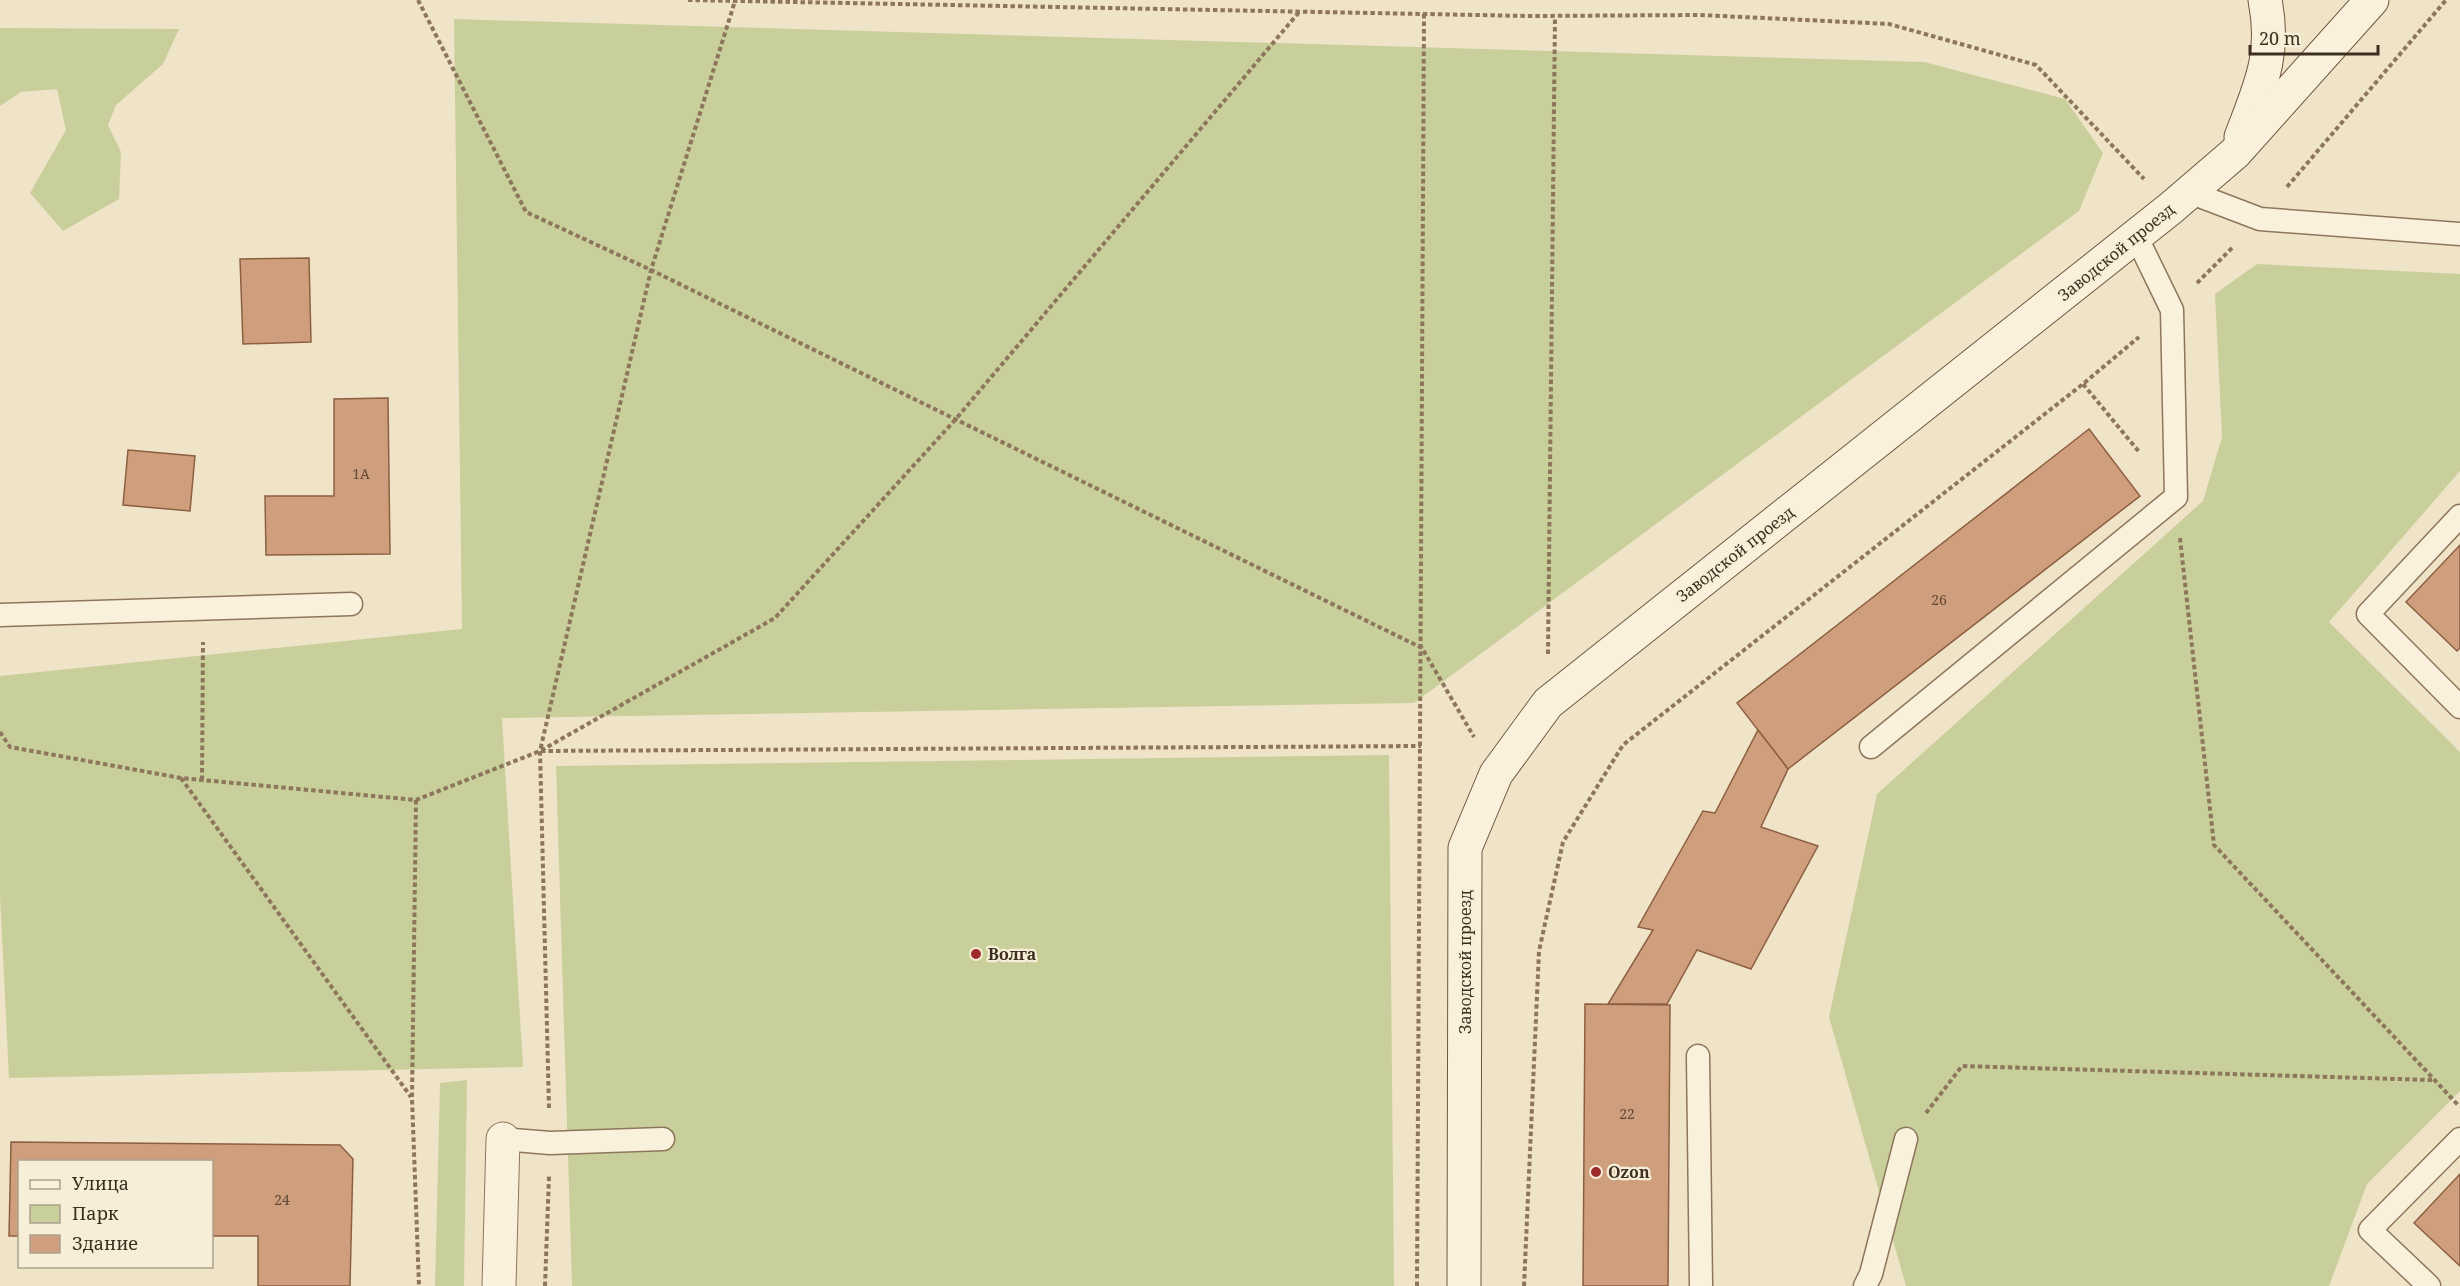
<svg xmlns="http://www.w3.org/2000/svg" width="2460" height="1286" font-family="'Noto Serif',serif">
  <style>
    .green { fill: #c9cf9b }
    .building { fill: #cf9f7d; stroke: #8d5f41; stroke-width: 1.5 }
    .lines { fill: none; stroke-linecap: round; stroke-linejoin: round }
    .lane-casing { stroke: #8d765c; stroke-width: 25 }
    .street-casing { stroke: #8d765c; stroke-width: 35 }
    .secondary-casing { stroke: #6f573f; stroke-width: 35 }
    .path { stroke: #8d765c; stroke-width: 4; stroke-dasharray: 4.5 3; stroke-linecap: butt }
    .lane { stroke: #faf1dc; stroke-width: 22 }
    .street { stroke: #faf1dc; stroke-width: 33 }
    .secondary { stroke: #faf1dc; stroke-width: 33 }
    .poi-dot { fill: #9e2a2b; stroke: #f7eed8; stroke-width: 2 }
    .labels { text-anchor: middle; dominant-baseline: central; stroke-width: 4.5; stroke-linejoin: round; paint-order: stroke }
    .number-label { font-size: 14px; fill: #624a37 }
    .street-label { font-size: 16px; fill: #3d2e20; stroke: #f7eed8 }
    .poi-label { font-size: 16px; font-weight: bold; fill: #3d2e20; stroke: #f7eed8; text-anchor: start }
  </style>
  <rect width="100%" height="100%" fill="#f0e4c8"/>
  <!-- green -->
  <g class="green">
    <polygon points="454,19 1924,62 2065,99 2103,153 2079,211 1414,703 502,718 523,1067 9,1078 0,896 0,676 462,629"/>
    <polygon points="0,28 179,29 163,64 116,105 108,125 121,152 119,199 63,231 30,193 66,130 57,89 21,92 0,106"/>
    <polygon points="2257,264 2460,274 2460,471 2329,622 2460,752 2460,1091 2367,1184 2329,1286 1906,1286 1829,1017 1877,794 2203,501 2222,437 2215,294"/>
    <polygon points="1389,755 1394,1286 572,1286 556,766"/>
    <polygon points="467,1080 464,1286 435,1286 440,1083"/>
  </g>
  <!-- building -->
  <g class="building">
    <polygon points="309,258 311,342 243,344 240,259"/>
    <polygon points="388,398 390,554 266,555 265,496 334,496 334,399"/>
    <polygon points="2089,429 2140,496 1788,769 1737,703"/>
    <polygon points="128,450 195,456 190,511 123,505"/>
    <polygon points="2460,545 2460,648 2457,651 2406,602"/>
    <polygon points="1758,730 1788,769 1761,827 1818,846 1751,969 1697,950 1667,1004 1608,1004 1653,930 1638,927 1703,811 1715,813"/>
    <polygon points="1585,1004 1670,1005 1668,1286 1583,1286"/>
    <polygon points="11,1142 340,1145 353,1159 350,1286 258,1286 258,1236 212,1236 212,1162 20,1162 20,1236 9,1236"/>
    <polygon points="2460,1174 2460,1266 2414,1223"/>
  </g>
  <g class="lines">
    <!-- lane casing -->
    <g class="lane-casing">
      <g id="lane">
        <polyline points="2189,192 2260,219 2460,234"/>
        <polyline points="2460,516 2368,614 2460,707"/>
        <polyline points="0,615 351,604"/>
        <polyline points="1871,747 2176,497 2172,310 2136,236"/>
        <polyline points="1698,1056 1701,1286"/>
        <polyline points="503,1139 550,1143 663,1139"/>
        <polyline points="1865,1286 1871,1274 1906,1139"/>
        <polyline points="2429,1286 2370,1230 2460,1139"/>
      </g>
    </g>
    <!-- street casing -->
    <g class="street-casing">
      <polyline id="street" points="499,1286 503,1139"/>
    </g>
    <!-- secondary casing -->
    <g class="secondary-casing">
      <g id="secondary">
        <path d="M2241,137C2260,87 2276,55 2265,0"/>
        <polyline points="1464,1286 1465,848 1496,774 1548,703 2171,208 2235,153 2372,0"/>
      </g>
    </g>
    <!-- path -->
    <g class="path">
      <polyline points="418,0 526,212 651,270 1422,648 1474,737"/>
      <polyline points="688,0 1529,16 1700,15 1889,24 2036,65 2144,179"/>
      <polyline points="2287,187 2446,0"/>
      <polyline points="2197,283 2234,246"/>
      <polyline points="2083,384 2140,453"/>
      <polyline points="2180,538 2214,845 2459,1106"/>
      <polyline points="1548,654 1555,17"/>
      <polyline points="0,732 10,747 181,778 416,800 540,751 775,618 955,420 1300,11"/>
      <polyline points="541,751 1421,746"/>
      <polyline points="181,778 411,1097"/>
      <polyline points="202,780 203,642"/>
      <polyline points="416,800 412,1098 419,1286"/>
      <polyline points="549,1108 540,751 651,270 735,1"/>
      <polyline points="1926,1113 1962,1066 2432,1080"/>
      <polyline points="545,1286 549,1176"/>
      <polyline points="1417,1286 1424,14"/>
      <polyline points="1524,1286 1539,951 1563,842 1623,745 2083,384 2139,337"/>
    </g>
    <!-- lane -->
    <use href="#lane" class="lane"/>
    <!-- street -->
    <use href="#street" class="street"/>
    <!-- secondary -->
    <use href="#secondary" class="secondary"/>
  </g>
  <!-- markers -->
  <g class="poi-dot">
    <circle cx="976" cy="954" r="6"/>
    <circle cx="1596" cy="1172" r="6"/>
  </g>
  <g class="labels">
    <!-- number labels -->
    <g class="number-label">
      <text x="361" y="473">1А</text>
      <text x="1939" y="599">26</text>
      <text x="1627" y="1113">22</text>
      <text x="282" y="1199">24</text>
    </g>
    <!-- street labels -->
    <g class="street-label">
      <text transform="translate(2116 252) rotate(-39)">Заводской проезд</text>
      <text transform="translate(1735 554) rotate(-38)">Заводской проезд</text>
      <text transform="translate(1465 962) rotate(-90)">Заводской проезд</text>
    </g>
    <!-- poi labels -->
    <g class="poi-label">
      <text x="988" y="954">Волга</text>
      <text x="1608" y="1172">Ozon</text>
    </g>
  </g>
  <!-- legend -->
  <rect x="18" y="1160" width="195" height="108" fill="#f7eed8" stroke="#ada18e" stroke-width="1.5"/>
  <rect x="30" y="1180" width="30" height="9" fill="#faf1dc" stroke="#ada18e" stroke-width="1.5"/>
  <text x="72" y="1190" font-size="18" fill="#3d2e20">Улица</text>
  <rect x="30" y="1205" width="30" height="18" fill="#c9cf9b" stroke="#ada18e" stroke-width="1.5"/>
  <text x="72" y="1220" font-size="18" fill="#3d2e20">Парк</text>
  <rect x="30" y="1235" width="30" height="18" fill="#cf9f7d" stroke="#ada18e" stroke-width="1.5"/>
  <text x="72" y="1250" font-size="18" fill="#3d2e20">Здание</text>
  <!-- scale -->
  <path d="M2250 45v9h128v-9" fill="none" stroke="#3d2e20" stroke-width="3"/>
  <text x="2259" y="45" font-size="18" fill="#3d2e20" stroke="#f7eed8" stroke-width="4.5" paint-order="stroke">20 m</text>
</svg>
